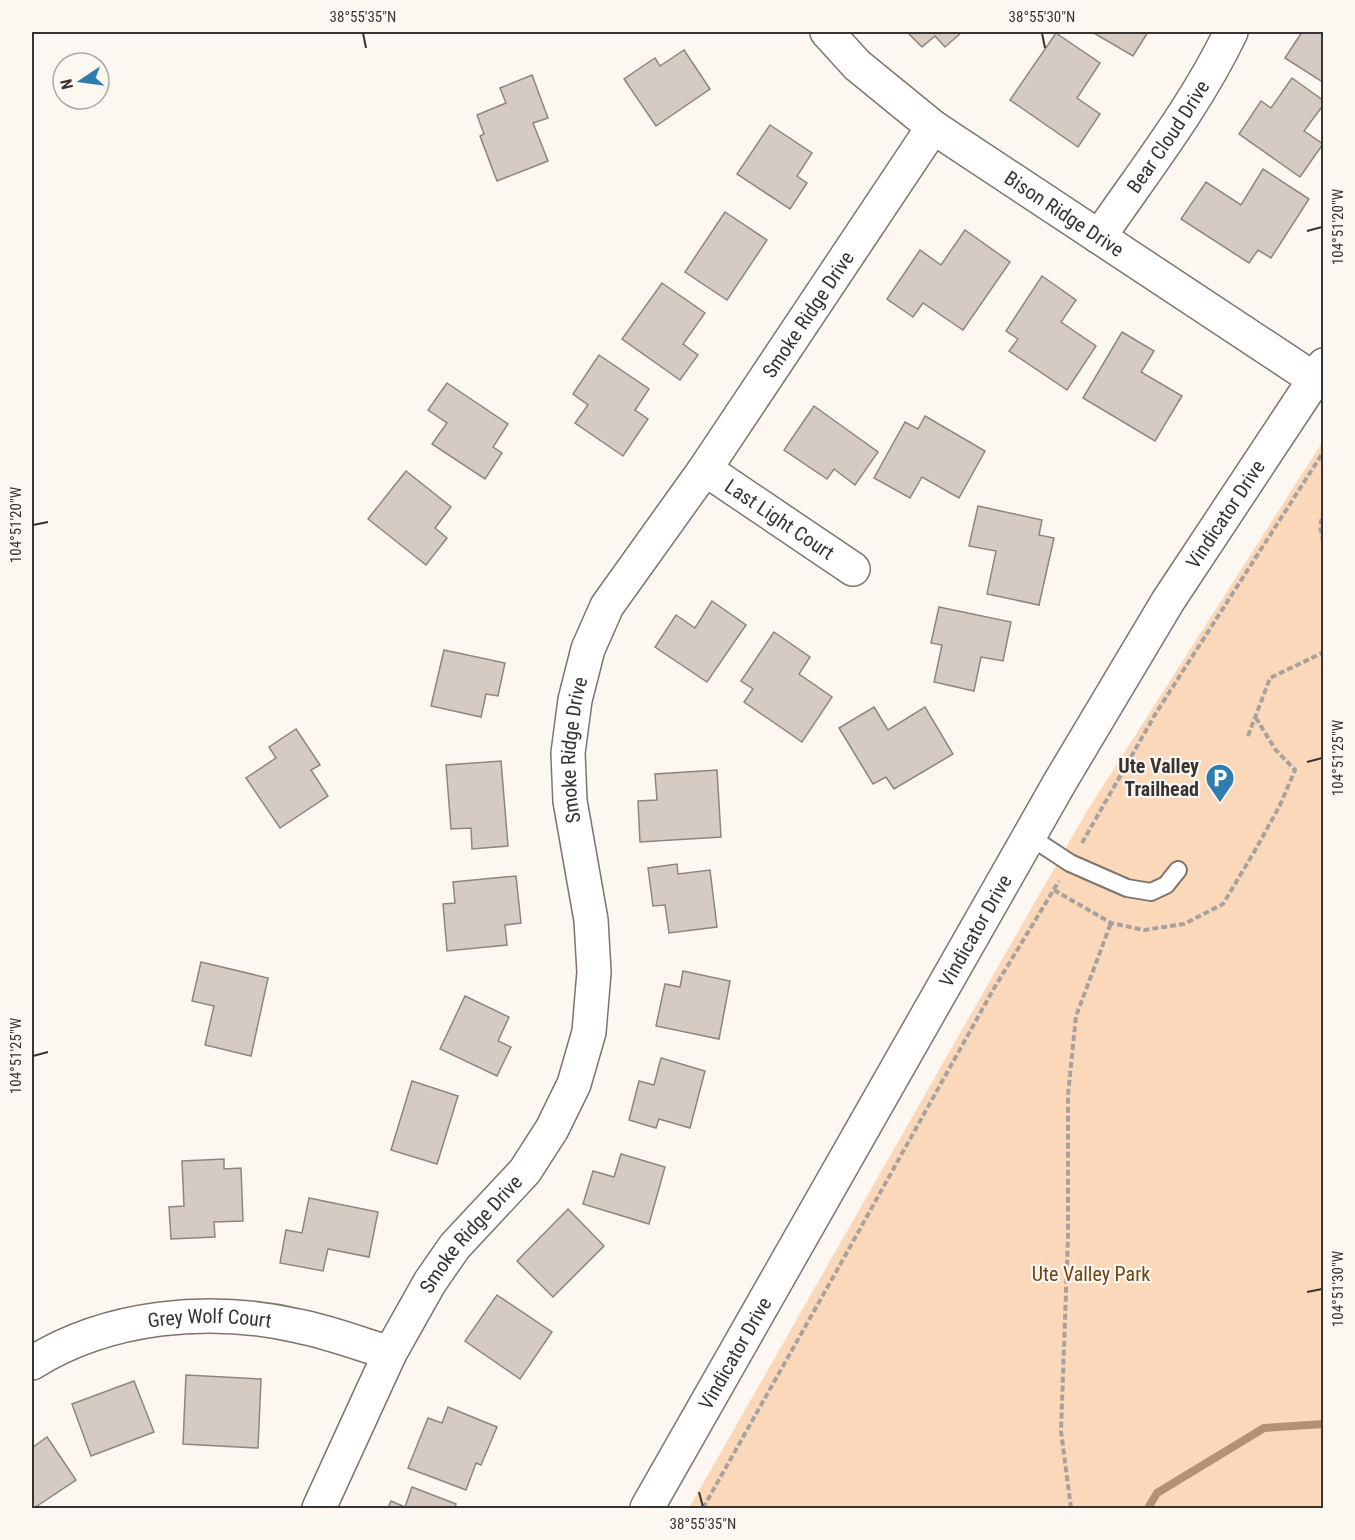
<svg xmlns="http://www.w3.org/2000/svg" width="1355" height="1540" font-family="'Roboto Condensed',sans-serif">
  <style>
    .green { fill: #fbd8ba }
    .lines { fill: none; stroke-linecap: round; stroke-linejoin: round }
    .stream { stroke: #b39174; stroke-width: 8 }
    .building { fill: #d6cbc2; stroke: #90857d; stroke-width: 1.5 }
    .lane-casing { stroke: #7e746c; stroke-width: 20 }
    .street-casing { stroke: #7e746c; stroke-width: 36 }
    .secondary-casing { stroke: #7e746c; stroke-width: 36 }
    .path { stroke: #a8a29e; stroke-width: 4; stroke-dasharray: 6 3; stroke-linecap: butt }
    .lane { stroke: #fff; stroke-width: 16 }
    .street { stroke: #fff; stroke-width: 33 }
    .secondary { stroke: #fff; stroke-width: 33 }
    .ticks { fill: none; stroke: #383330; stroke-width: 2 }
    .labels { text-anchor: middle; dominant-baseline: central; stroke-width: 4.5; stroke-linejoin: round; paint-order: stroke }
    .street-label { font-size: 20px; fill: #383330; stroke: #fdf7f1 }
    .poi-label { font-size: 20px; font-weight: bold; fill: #383330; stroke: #fdf7f1; text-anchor: end }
    .park-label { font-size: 20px; fill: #714212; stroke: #fdf7f1 }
    .neatline { fill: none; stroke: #383330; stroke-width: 2 }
    .ticks-label { font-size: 15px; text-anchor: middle; fill: #383330 }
  </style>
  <rect width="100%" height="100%" fill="#fdf7f1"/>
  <!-- green -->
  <polygon class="green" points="1323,441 1323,1508 689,1508 1087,811"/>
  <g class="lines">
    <!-- stream -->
    <polyline class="stream" points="1148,1508 1157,1493 1264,1428 1324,1424"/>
  </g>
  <!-- building -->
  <g class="building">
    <polygon points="907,32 962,32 945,47 935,36 922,47"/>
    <polygon points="1092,32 1148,32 1133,56"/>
    <polygon points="1302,32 1320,32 1324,34 1324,83 1285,58"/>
    <polygon points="1056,33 1100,63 1077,98 1100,114 1078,147 1010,100"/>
    <polygon points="684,50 710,89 656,126 624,79 655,58 660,66"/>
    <polygon points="532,75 548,118 533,123 548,161 497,181 480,136 484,134 477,115 506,103 500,88"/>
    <polygon points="1292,78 1324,101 1324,104 1304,131 1323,144 1300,177 1239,134 1261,101 1271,108"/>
    <polygon points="770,125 812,153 797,176 807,183 790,209 737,174"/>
    <polygon points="1263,169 1309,199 1271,258 1258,250 1249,263 1181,219 1206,182 1241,205"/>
    <polygon points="725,212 767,240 727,300 685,272"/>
    <polygon points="965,230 1010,262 963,330 923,303 913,317 887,299 920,250 941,265"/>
    <polygon points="1042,276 1076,300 1061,322 1096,346 1067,390 1009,351 1018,339 1006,331"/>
    <polygon points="662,283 705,313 683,344 698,355 680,380 622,339"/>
    <polygon points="1122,332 1154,351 1141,372 1182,396 1155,441 1083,398"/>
    <polygon points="599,355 649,389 635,410 648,419 623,456 575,423 588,405 573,394"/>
    <polygon points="447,383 508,424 493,447 502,453 485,479 432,444 447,423 428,410"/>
    <polygon points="814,406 878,452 855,485 834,469 827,479 784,450"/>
    <polygon points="925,416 985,451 959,498 922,477 910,498 874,478 905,422 918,429"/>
    <polygon points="406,471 451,507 435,528 447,538 426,565 368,519"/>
    <polygon points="978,506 1042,520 1039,535 1054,538 1039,605 987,594 996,551 969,546"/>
    <polygon points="712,601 746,625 707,682 655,647 676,615 695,628"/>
    <polygon points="939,607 1011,622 1003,661 981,657 974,691 934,682 942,645 931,643"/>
    <polygon points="774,632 810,657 799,674 832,697 802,742 744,702 753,689 741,681"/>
    <polygon points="444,650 505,663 498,696 486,694 481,717 431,706"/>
    <polygon points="874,707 888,730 925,707 953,754 894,789 886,777 873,784 839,728"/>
    <polygon points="296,729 320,765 311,770 328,796 280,828 246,778 276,758 269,747"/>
    <polygon points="501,761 508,846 472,849 471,828 451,829 446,765"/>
    <polygon points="717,770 721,837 640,842 638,801 657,800 655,774"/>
    <polygon points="677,864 678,874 710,870 717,927 669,933 665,905 653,906 648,868"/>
    <polygon points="516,876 521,923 505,925 507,945 447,951 443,904 455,903 453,882"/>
    <polygon points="201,962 268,978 251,1056 205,1045 214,1006 192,1001"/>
    <polygon points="683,971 730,981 719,1039 656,1026 665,984 680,987"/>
    <polygon points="465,996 509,1017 498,1041 511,1047 497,1076 440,1049"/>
    <polygon points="661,1058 705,1071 690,1128 659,1119 656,1128 629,1120 639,1081 654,1085"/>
    <polygon points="412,1081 458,1096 437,1164 391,1150"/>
    <polygon points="621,1154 665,1167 649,1224 583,1204 593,1171 614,1177"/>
    <polygon points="224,1159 224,1169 241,1168 243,1221 214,1222 215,1237 171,1239 169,1207 184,1206 182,1161"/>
    <polygon points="309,1198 378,1212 369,1257 328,1249 323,1271 280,1263 286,1230 302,1233"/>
    <polygon points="568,1209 604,1246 553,1297 517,1261"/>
    <polygon points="497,1295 552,1332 520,1379 465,1341"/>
    <polygon points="186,1375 261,1379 258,1448 183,1444"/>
    <polygon points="134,1381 154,1432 91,1456 72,1404"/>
    <polygon points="448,1407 497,1427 481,1465 476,1463 466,1490 408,1468 428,1418 442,1423"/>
    <polygon points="47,1437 76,1480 34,1508 32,1508 32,1448"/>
    <polygon points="412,1487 456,1504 455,1508 388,1508 391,1501 405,1507"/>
  </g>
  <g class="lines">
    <!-- lane casing -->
    <g class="lane-casing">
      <polyline id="lane" points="1029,836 1070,863 1127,888 1151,892 1166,885 1178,870"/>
    </g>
    <!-- street casing -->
    <g class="street-casing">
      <g id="street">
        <path id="s1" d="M827,32L857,65L933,127L1314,379"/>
        <path id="s2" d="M1099,237C1145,170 1196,105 1231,32"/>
        <path id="s3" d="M705,469L853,569"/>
        <path id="s4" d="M32,1363C109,1315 210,1306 298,1326C329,1332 360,1344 390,1353"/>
        <path id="s5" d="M319,1508L390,1353L430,1282L455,1246L525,1171L552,1129L574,1084L589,1032L594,972L591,920L570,801L568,753L575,700L588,649L607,606L705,469L933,127"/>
      </g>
    </g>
    <!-- secondary casing -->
    <g class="secondary-casing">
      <g id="secondary">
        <path id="s6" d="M647,1508L1060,782L1168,601L1324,365"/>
      </g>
    </g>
    <!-- path -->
    <g class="path">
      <polyline points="1324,510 1320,526 1324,546"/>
      <polyline points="1248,736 1270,678 1324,652"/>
      <polyline points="1082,843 1156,713 1324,451"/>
      <polyline points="1054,890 1111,923 1144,930 1184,924 1223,904 1257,847 1280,805 1295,770 1275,749 1256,718"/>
      <polyline points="703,1508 836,1272 993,990 1059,881"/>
      <polyline points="1071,1508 1061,1431 1068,1236 1068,1095 1076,1016 1111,923"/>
    </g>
    <!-- lane -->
    <use href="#lane" class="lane"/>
    <!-- street -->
    <use href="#street" class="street"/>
    <!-- secondary -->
    <use href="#secondary" class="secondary"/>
  </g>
  <!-- ticks -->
  <path class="ticks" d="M363,33L366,48M1042,33L1045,48M1307,231L1322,227M33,525L48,522M1307,762L1322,758M33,1056L48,1052M1307,1292L1322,1289M699,1492L703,1507"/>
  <!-- icons -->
  <defs>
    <g id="parking-pin" transform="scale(1.5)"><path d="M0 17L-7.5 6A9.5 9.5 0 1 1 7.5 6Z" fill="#2f7cae" stroke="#fdf7f1"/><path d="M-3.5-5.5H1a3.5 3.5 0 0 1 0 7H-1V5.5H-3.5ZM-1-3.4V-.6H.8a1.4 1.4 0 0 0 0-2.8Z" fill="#fff"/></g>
  </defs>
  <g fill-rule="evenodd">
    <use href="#parking-pin" x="1220" y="778"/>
  </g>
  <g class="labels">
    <!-- street labels -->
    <g class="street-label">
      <text stroke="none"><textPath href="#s2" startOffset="122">Bear Cloud Drive</textPath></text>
      <text stroke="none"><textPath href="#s1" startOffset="300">Bison Ridge Drive</textPath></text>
      <text stroke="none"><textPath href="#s5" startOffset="1341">Smoke Ridge Drive</textPath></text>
      <text stroke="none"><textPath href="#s6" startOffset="1150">Vindicator Drive</textPath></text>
      <text stroke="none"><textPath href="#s3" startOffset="90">Last Light Court</textPath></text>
      <text stroke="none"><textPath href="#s5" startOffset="837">Smoke Ridge Drive</textPath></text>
      <text stroke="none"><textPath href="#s6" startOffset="664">Vindicator Drive</textPath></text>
      <text stroke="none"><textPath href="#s5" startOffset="315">Smoke Ridge Drive</textPath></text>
      <text stroke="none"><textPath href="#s4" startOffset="186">Grey Wolf Court</textPath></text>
      <text stroke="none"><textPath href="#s6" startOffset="178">Vindicator Drive</textPath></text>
    </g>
    <!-- poi labels -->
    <g class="poi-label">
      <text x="1199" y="766">Ute Valley<tspan x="1199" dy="23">Trailhead</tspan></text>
    </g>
    <!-- park labels -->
    <g class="park-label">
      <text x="1091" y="1274">Ute Valley Park</text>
    </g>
  </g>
  <!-- border -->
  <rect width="1355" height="1540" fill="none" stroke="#fdf7f1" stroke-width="66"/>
  <!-- north arrow -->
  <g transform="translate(81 81) rotate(257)"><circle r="28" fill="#fdf7f1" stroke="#aea9a4" stroke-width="1.5"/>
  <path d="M0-4.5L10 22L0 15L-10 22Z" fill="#2f7cae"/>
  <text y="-9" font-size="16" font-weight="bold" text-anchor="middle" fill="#383330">N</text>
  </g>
  <rect x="33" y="33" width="1289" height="1474" class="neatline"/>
  <g class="ticks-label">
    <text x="363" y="22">38°55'35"N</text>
    <text x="1042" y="22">38°55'30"N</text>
    <text transform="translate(1338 227) rotate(-90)" y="5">104°51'20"W</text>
    <text transform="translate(16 525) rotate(-90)" y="5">104°51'20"W</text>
    <text transform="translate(1338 758) rotate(-90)" y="5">104°51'25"W</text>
    <text transform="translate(16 1056) rotate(-90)" y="5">104°51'25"W</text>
    <text transform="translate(1338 1289) rotate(-90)" y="5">104°51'30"W</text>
    <text x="703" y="1529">38°55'35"N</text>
  </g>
</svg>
